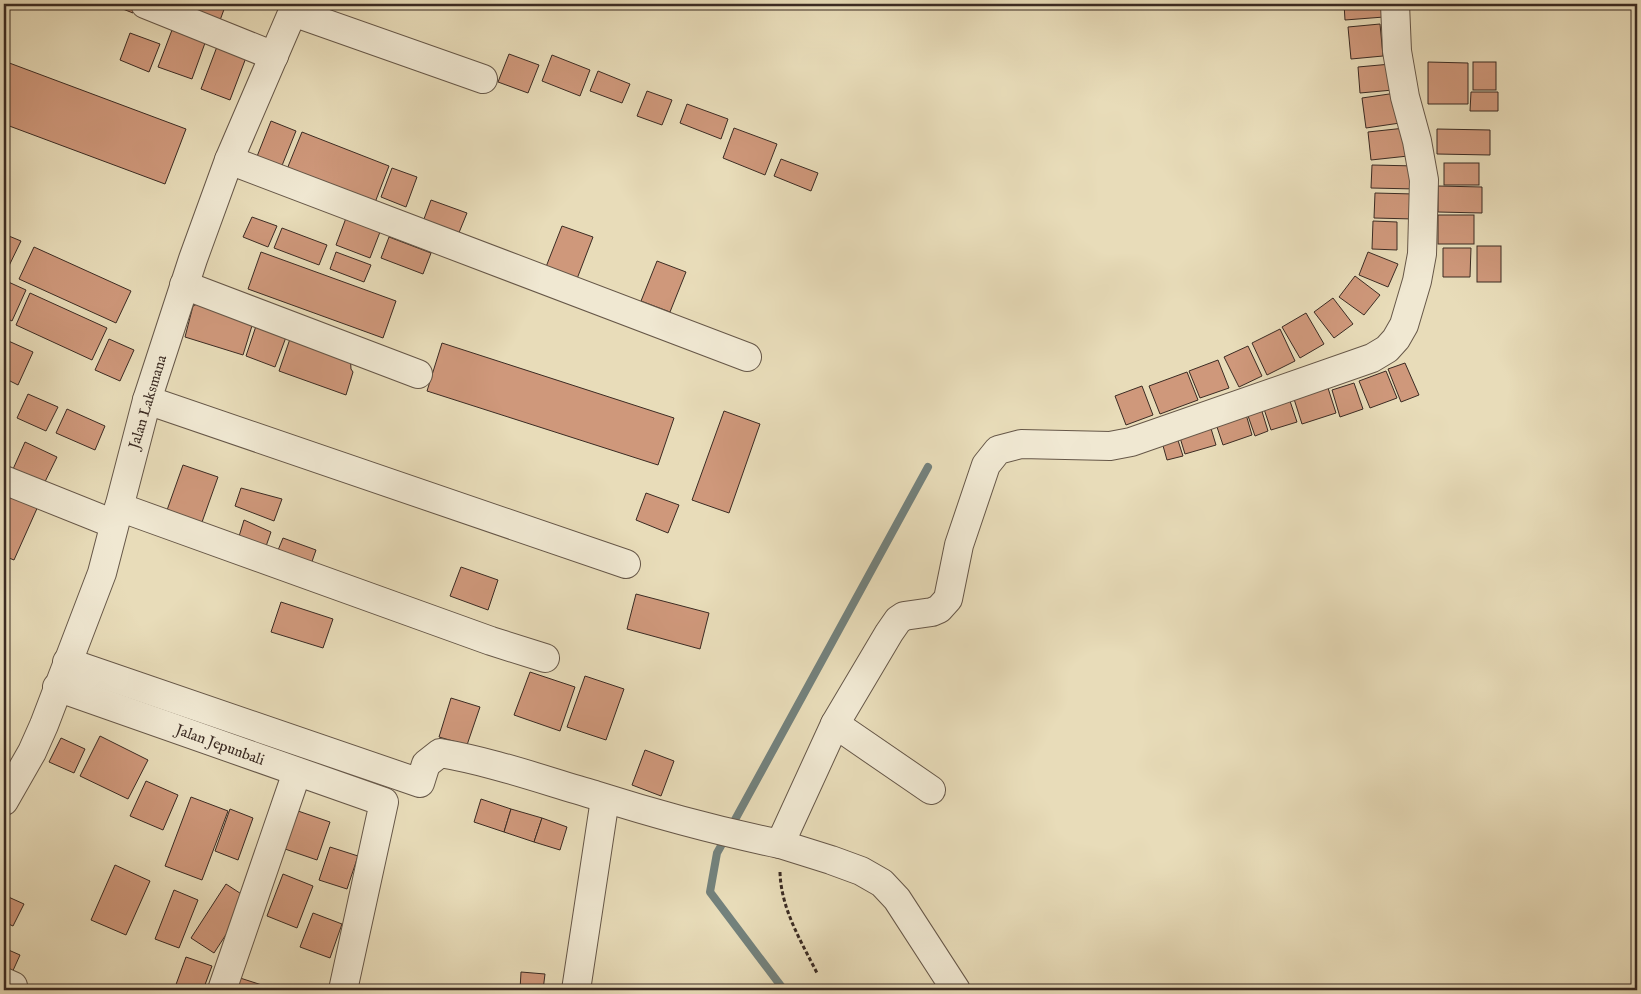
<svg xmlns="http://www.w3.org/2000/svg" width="1641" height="994" font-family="'IM FELL English',serif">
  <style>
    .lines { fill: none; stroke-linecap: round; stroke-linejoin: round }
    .stream { stroke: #73817c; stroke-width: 8 }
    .building { fill: #cf987b; stroke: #3b2b23 }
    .minor-casing { stroke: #665748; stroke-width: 30 }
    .path { stroke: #3b2b23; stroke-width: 3; stroke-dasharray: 4 2.5; stroke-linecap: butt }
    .minor { stroke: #f0e8d2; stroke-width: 28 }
    .labels { text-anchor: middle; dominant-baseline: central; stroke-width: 4.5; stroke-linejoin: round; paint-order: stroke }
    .street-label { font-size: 15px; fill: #3b2b23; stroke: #f0e8d2 }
  </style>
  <rect width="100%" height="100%" fill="#e8dcb9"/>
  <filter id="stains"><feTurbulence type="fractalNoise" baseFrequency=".004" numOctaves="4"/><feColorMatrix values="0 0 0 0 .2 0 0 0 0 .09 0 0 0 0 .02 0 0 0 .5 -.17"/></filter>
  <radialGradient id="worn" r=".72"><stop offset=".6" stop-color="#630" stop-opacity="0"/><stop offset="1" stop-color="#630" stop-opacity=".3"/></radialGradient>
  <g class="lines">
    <!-- stream -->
    <g class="stream">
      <polyline points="731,827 928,467"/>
      <polyline points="726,837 717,853 710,892 784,990"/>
    </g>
  </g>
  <!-- building -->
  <g class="building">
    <polygon points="110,4 136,4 133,13"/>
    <polygon points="196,4 226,4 219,23 193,13"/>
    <polygon points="1344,4 1383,4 1384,17 1345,20"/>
    <polygon points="1380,24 1383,56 1351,59 1348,27"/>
    <polygon points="172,30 205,43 192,79 158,67"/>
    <polygon points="130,33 160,44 149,72 120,60"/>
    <polygon points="218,44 247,55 230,100 201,89"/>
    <polygon points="509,54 539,65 528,93 498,82"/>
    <polygon points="552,55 590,70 580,96 542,81"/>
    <polygon points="4,61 186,129 165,184 4,124"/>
    <polygon points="1428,62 1468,63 1468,104 1428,104"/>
    <rect x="1473" y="62" width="23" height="28"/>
    <polygon points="1391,64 1393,90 1360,93 1358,67"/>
    <polygon points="598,71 630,84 622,103 590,91"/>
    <polygon points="647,91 672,100 662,125 637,116"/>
    <polygon points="1471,92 1498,92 1498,111 1470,111"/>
    <polygon points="1396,93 1400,123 1366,128 1362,98"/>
    <polygon points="687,104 728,119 721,139 680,123"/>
    <polygon points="271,121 296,131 281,168 256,159"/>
    <polygon points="734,128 777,144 765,175 723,158"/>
    <polygon points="1405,128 1408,156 1371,160 1368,132"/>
    <polygon points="1437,129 1490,130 1490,155 1437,154"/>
    <polygon points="302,132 389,166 371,213 283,179"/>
    <polygon points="781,159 818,173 811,191 774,176"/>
    <rect x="1444" y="163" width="35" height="22"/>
    <polygon points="1372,165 1416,166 1416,189 1371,188"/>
    <polygon points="392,168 417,177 406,207 381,197"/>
    <polygon points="1438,186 1482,187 1482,213 1438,212"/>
    <polygon points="1375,193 1414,194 1414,219 1374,218"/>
    <polygon points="431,200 467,213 456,240 421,227"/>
    <rect x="1438" y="215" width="36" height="29"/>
    <polygon points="252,217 277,226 268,247 243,237"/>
    <polygon points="346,218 380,232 370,258 336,245"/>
    <polygon points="1373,221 1397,222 1397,250 1372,249"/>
    <polygon points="562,226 593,237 575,284 544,272"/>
    <polygon points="282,228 327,245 319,265 274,248"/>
    <polygon points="4,234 21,241 6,272 4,271"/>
    <polygon points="389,237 431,253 423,274 381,258"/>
    <rect x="1477" y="246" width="24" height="36"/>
    <polygon points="34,247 131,291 116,323 19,279"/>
    <polygon points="1443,248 1471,248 1470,277 1443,277"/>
    <polygon points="261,252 396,301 383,338 248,289"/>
    <polygon points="336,252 371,265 364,282 330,269"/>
    <polygon points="1368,252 1398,264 1388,287 1359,275"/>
    <polygon points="657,261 686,272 670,312 641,301"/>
    <polygon points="1355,276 1380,295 1364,315 1339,297"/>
    <polygon points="4,280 26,290 12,321 4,317"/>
    <polygon points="30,293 107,328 92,360 16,325"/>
    <polygon points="1333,298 1353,324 1334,338 1314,312"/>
    <polygon points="207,299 255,316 243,355 185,337 193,306"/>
    <polygon points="1306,313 1324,344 1300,358 1282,327"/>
    <polygon points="259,317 289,329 275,367 246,356"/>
    <polygon points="1280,329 1295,361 1267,375 1252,343"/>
    <polygon points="293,330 350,352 351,369 353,372 346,395 279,371"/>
    <polygon points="4,339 33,352 18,385 4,378"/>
    <polygon points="109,339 134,350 120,381 95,370"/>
    <polygon points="442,343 674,418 658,465 427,391"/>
    <polygon points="1248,346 1262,376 1239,387 1224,357"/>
    <polygon points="1218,360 1229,388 1200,398 1189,371"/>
    <polygon points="1405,363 1419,395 1401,402 1388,369"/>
    <polygon points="1386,371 1397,398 1370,408 1359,381"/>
    <polygon points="1187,372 1198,400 1160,414 1149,386"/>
    <polygon points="1354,383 1363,409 1340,417 1332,390"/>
    <polygon points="1142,386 1153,415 1126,425 1115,396"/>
    <polygon points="1328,388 1336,413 1302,424 1294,399"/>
    <polygon points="28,394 58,407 46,431 17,418"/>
    <polygon points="1289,398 1297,422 1271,430 1263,406"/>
    <polygon points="1260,405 1268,431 1255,436 1246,410"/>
    <polygon points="67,409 105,426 95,450 56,433"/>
    <polygon points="724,411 760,424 729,513 692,500"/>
    <polygon points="1245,411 1252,435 1223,445 1215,421"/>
    <polygon points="1209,422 1216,445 1185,454 1178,431"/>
    <polygon points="1175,431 1183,456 1167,460 1160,435"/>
    <polygon points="25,442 57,457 41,490 10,476"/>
    <polygon points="183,465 218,477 201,525 166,513"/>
    <polygon points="4,488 39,504 14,560 4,556"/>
    <polygon points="241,488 282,499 274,521 235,506"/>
    <polygon points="646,493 679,505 668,533 636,520"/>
    <polygon points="244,520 271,532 264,552 237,543"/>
    <polygon points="283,538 316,550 308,573 274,560"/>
    <polygon points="461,567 498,580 488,610 450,596"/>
    <polygon points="636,594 709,613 700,649 627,629"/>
    <polygon points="281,602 333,619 323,648 271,632"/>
    <polygon points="530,672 575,687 560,731 514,715"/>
    <polygon points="585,676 624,689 606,740 567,727"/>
    <polygon points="451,698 480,707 467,745 439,737"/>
    <polygon points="100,736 148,760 128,799 80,776"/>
    <polygon points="61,738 85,749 74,773 49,762"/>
    <polygon points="645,750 674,761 661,796 632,785"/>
    <polygon points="146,781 178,795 163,830 130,816"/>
    <polygon points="191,797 228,811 202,880 165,866"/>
    <polygon points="481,799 511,809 504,832 474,822"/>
    <polygon points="230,809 253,818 238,860 215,851"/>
    <polygon points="511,809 542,818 534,842 504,832"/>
    <polygon points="298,811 330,822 317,860 285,849"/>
    <polygon points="542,818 567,827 560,850 534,842"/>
    <polygon points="330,847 358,856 347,889 319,880"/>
    <polygon points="115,865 150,881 126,935 91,920"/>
    <polygon points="283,874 313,886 297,928 267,916"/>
    <polygon points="226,884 249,899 214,953 191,938"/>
    <polygon points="174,890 198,900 179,948 155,939"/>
    <polygon points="4,895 24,904 13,926 4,922"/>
    <polygon points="313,913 342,924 330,958 300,947"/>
    <polygon points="4,948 20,955 11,975 4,972"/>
    <polygon points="186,957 212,966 203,990 174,990"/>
    <polygon points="521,972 545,974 543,990 520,990"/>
    <polygon points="237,977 268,987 267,990 233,990"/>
  </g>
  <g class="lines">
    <!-- minor casing -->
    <g class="minor-casing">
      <g id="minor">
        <polyline points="145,4 274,56"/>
        <polyline points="293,12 483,79"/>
        <polyline points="229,160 747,357"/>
        <polyline points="184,285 418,374"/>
        <polyline points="147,400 626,564"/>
        <polyline points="4,480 114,524"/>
        <polyline points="119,507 491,641 545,658"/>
        <path d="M67,662L420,783L426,764L440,753C493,762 543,780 595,795C655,814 717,831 780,844L835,724L889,633L898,620L904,616L932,612L939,609L948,599L959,545L986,465L998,450L1021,444L1110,446L1131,442L1372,358L1387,349L1396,339L1404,325L1417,281L1422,254L1424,180L1417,141L1405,97L1397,51L1395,4"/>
        <polyline points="57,687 384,802 343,990"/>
        <polyline points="835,724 931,790"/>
        <polyline points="4,801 32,752 44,725 102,573 147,400 193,259 229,160 296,4"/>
        <polyline points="780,844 831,860 861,871 882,883 897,899 956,990"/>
        <polyline points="4,982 13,986"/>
        <polyline points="222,990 297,772"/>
        <polyline points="576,990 605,799"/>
      </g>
    </g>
    <!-- path -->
    <path class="path" d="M780,872C781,909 801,941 817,973"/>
    <!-- minor -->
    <use href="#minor" class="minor"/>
  </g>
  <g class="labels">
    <!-- street labels -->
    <g class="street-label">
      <text transform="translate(148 402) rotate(-73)">Jalan Laksmana</text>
      <text transform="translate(220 745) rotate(20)">Jalan Jepunbali</text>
    </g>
  </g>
  <!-- margin -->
  <rect width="1641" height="994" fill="none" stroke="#e8dcb9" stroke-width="20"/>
  <rect x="5" y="5" width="1631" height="984" fill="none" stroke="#3b2b23" stroke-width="2.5"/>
  <rect x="10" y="10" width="1621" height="974" fill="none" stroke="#3b2b23"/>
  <rect width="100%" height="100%" filter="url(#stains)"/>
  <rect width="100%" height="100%" fill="url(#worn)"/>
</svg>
